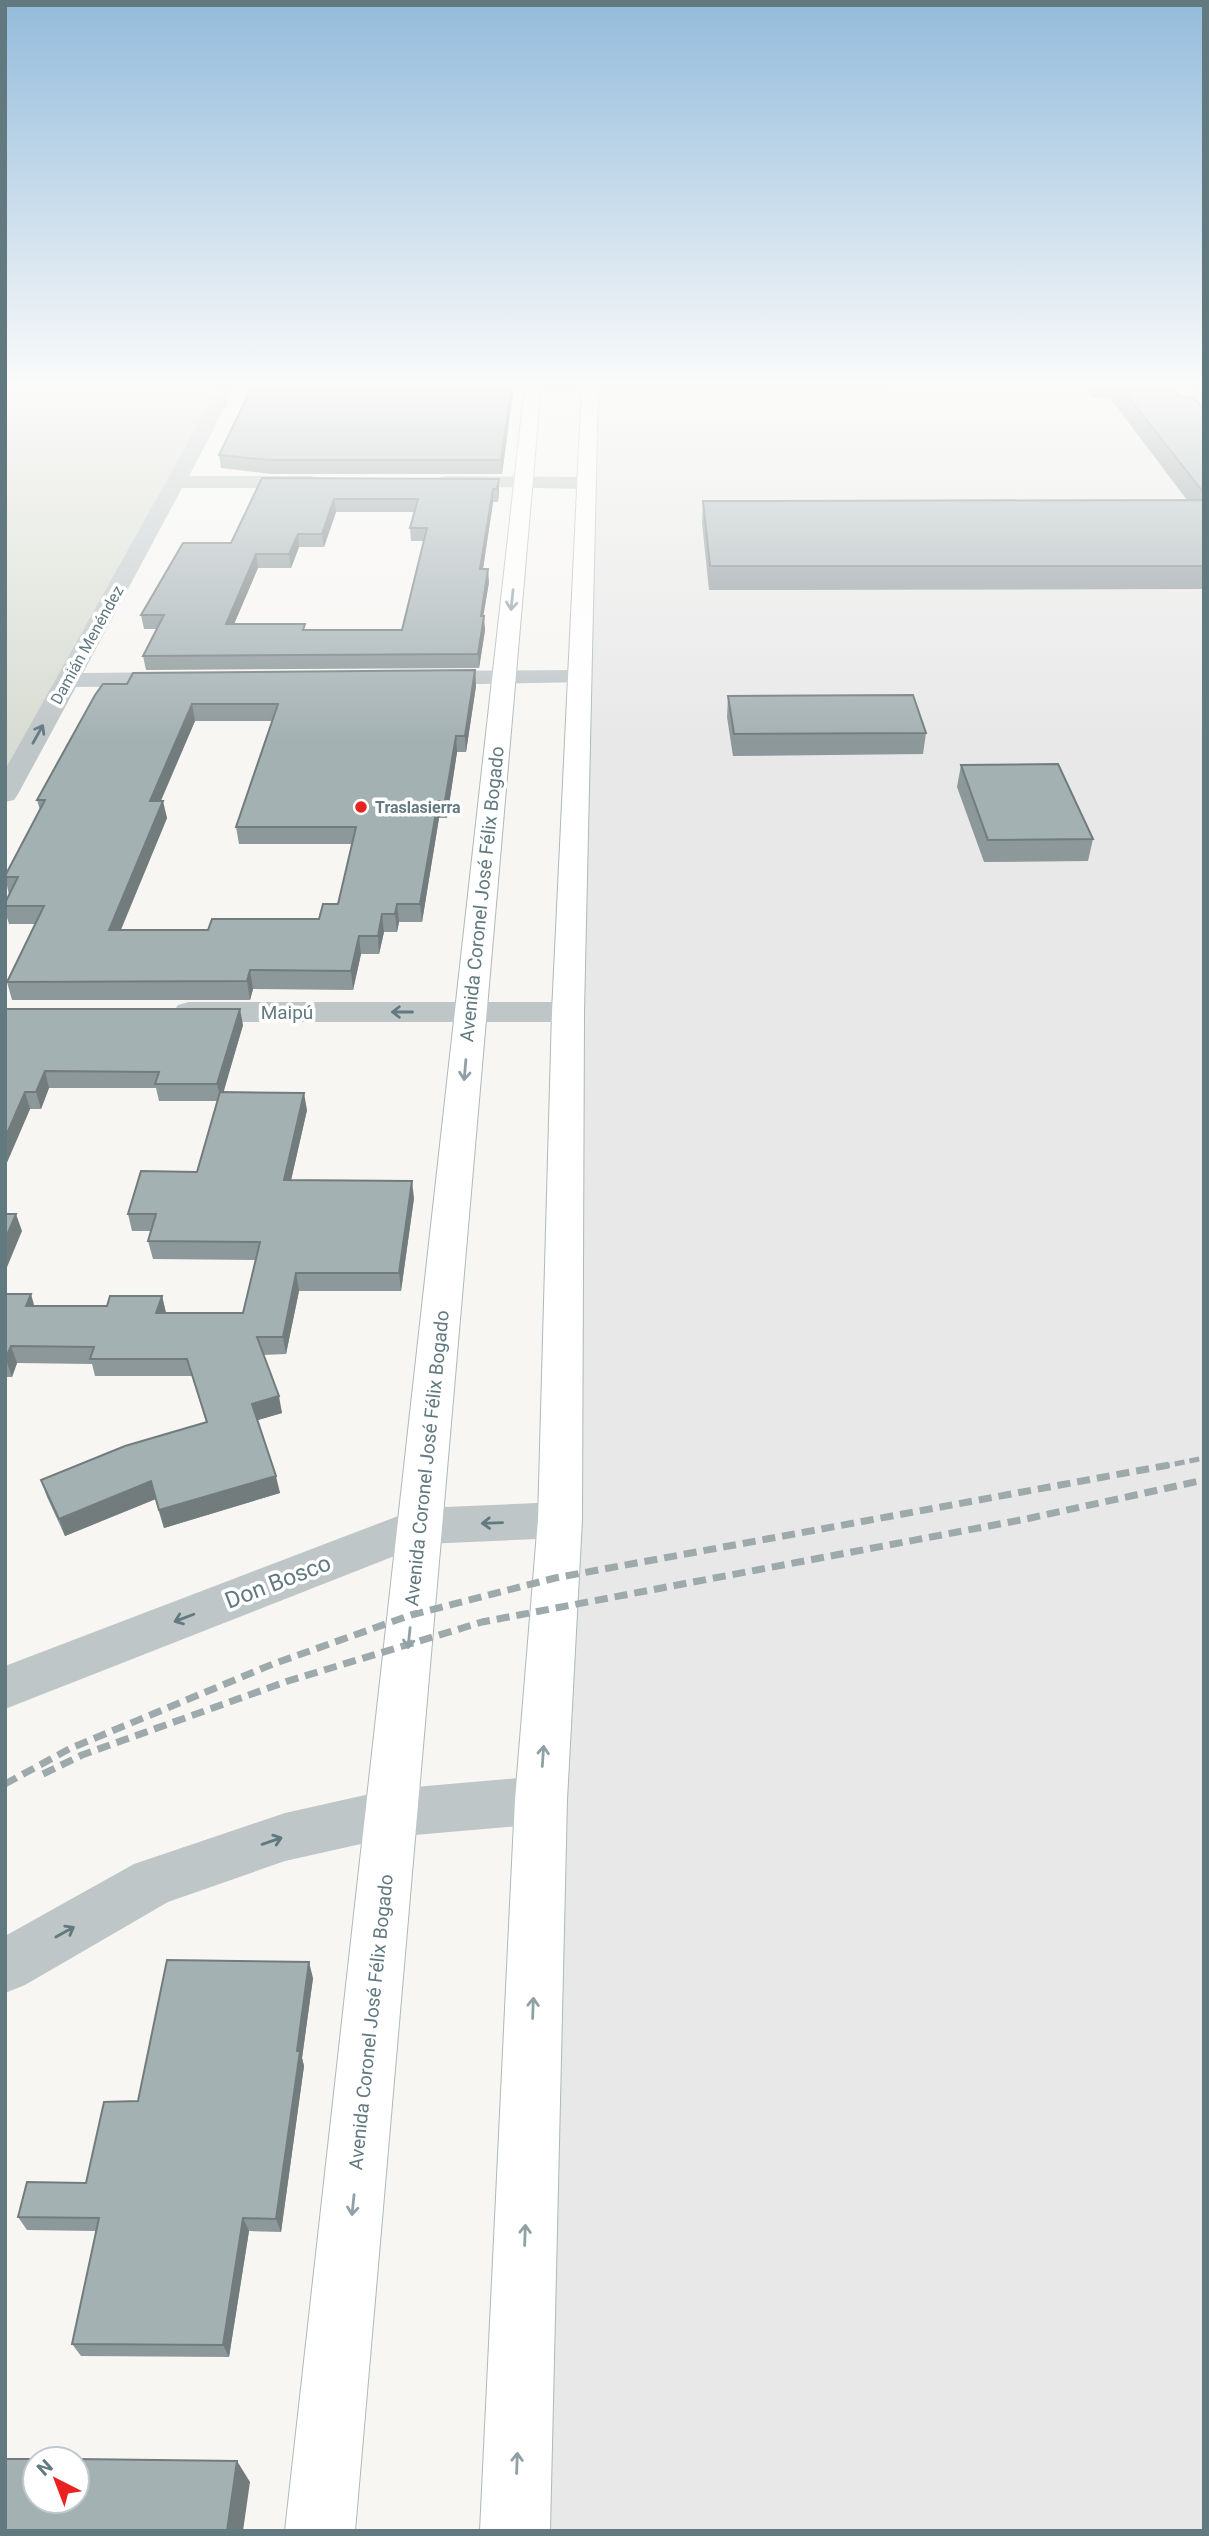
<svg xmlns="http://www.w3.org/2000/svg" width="1209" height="2536" font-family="Roboto,sans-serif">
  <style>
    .built { fill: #e7e8e7 }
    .green { fill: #d8dcd2 }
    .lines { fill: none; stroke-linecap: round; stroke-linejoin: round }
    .secondary-casing { stroke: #afb8bb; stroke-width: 2 }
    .street { fill: #bfc6c8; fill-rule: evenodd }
    .secondary { fill: #fff; fill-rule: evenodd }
    .rail-far1 { stroke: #9ea9ac; stroke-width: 5; stroke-dasharray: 10 5; stroke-linecap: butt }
    .rail { stroke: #9ea9ac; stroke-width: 7; stroke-dasharray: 13 7; stroke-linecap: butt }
    .wall { fill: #8d989a; fill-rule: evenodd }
    .shaded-wall { fill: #737c7d }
    .building { fill: #a4b1b3; stroke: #737c7d; stroke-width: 2; fill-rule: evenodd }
    .oneway { stroke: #90a1a5 }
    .oneway2 { stroke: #61797f }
    .poi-dot { fill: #e92221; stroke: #fff; stroke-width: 2.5 }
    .labels { text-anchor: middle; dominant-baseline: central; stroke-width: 7; stroke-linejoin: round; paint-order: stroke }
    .far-street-label { font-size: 16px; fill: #61797f; stroke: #fff }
    .far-poi-label { font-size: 16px; font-weight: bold; fill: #61797f; stroke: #fff; text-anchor: start }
    .street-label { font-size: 19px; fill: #61797f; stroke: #fff }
    .near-street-label { font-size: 23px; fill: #61797f; stroke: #fff }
  </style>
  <rect width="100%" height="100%" fill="#f7f6f3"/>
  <!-- built -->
  <polygon class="built" points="590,385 1204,385 1204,2531 515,2531"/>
  <!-- green -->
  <polygon class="green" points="5,385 220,385 5,773"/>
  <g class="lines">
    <!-- secondary casing -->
    <g class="secondary-casing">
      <g id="secondary">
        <polygon points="525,385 541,385 355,2531 285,2531"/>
        <polygon points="582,385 598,385 584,1012 582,1520 567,1800 550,2531 480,2531 515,1800 538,1520 552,1012"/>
      </g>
    </g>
    <!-- street -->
    <g class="street">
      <polygon points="220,385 237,385 189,476 312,476 322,482 312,488 182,488 83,673 181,672 189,674 193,679 189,684 181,686 76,687 18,794 14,800 5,802 5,770"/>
      <polygon points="526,385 1155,385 1147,390 533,393 527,392"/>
      <polygon points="1186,385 1203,385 1204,402 1198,401"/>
      <polygon points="445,476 587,477 597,483 587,489 438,486 435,482 438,478"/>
      <polygon points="580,670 588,672 592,677 588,682 423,685 415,683 411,678 415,673 423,671"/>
      <polygon points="189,1002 568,1002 579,1005 584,1012 579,1019 568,1022 189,1022 178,1019 173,1012 178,1005"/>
      <polygon points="560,1502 576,1507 582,1520 576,1533 560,1538 425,1544 5,1709 5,1666 406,1513 422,1508"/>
      <polygon points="541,1776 559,1783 567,1800 559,1817 541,1824 392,1837 285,1861 168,1902 25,1985 5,1993 5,1936 134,1864 285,1813 392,1789"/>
    </g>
    <!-- secondary -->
    <use href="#secondary" class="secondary"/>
    <!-- rail-far1 -->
    <polyline class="rail-far1" points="1160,1467 1204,1458"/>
    <!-- rail -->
    <g class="rail">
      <polyline points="43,1774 82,1755 288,1681 482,1622 1026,1519 1204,1480"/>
      <polyline points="5,1784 71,1748 273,1664 411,1615 555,1578 1169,1465"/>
    </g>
  </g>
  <!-- wall -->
  <g class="wall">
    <polygon points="514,385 502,474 271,474 221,468 219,455"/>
    <polygon points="1090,385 1170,385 1179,397 1204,409 1204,589 709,590 702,523 703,501 1187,500 1110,398 1092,398 1089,393"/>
    <path d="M262,478L499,479V491L498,502H493L483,569L489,582L483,616L485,630L479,668L146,670L143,656L157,629H144L141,615L231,543ZM336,512H415L410,528L411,541H424L402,630H305L234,624L258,568H291L299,547H324Z"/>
    <path d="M475,670L476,686L466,752H457L447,818H439L422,922H399L397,932H384L379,954H361L353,990L253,989L250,1000H12L7,982L35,924H9L5,911V903L9,895L5,876L40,810L37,800L127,684ZM195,721H273L236,827L239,844H352L338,904L319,919L208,930H121L167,818L161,801Z"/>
    <polygon points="728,696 926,733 923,754 733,756 727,717"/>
    <polygon points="961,765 1093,839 1088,861 984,862 957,787"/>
    <polygon points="5,1009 243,1025 223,1092 307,1110 291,1180 414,1198 401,1291 299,1291 286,1354 263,1355 282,1413 257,1420 280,1493 164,1528 155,1499 65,1536 47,1497 41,1480 206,1422 192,1376 95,1376 92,1364 17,1363 12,1377 5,1377 5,1294 34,1306 107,1306 162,1296 166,1313 243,1313 255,1260 153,1259 148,1241 151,1231 132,1231 128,1214 197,1172 218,1101 159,1101 156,1088 49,1088 41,1109 30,1109 5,1167"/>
    <polygon points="313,1978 302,2058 304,2066 281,2232 249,2231 229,2357 81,2356 72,2344 96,2231 27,2230 18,2217 86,2183 138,2101"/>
  </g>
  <!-- shaded-wall -->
  <g class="shaded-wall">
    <polygon points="512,385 514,385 502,474 501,460"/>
    <polygon points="499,479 499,491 498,502 497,489"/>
    <polygon points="493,489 493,502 481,582 480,569"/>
    <polygon points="334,499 336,512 324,547 322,534"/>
    <polygon points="298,534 299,547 291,568 289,554"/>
    <polygon points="256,554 258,568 228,638 226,624"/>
    <polygon points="488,569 489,582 481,630 481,616"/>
    <polygon points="484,616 485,630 479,668 478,654"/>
    <polygon points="475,670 476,686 466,752 465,736"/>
    <polygon points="192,704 195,721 153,818 150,801"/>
    <polygon points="456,736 457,752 447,818 445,801"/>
    <polygon points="163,801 167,818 113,948 109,930"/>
    <polygon points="438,801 439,818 422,922 420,904"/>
    <polygon points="397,904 399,922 397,932 395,914"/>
    <polygon points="382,914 384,932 379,954 378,936"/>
    <polygon points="359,936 361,954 353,990 351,971"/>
    <polygon points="250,970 253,989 250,1000 247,981"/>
    <polygon points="240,1009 243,1025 221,1101 217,1084"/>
    <polygon points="45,1071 49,1088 41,1109 36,1092"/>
    <polygon points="25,1092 30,1109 5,1167 5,1138"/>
    <polygon points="304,1093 307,1110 287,1198 284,1180"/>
    <polygon points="412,1181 414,1198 401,1291 399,1273"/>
    <polygon points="16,1214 22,1231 5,1272 5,1240"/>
    <polygon points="296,1273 299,1291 286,1354 283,1337"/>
    <polygon points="31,1294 36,1312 26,1306"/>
    <polygon points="162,1296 166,1313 156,1313"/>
    <polygon points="11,1346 17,1363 12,1377 6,1360"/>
    <polygon points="279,1396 282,1413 255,1421 252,1404"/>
    <polygon points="276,1476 280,1493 164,1528 159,1510"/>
    <polygon points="151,1481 156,1499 65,1536 59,1519"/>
    <polygon points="309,1962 313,1978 302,2058 304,2066 281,2232 276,2219 297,2051"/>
    <polygon points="243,2218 249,2231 229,2357 223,2345"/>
    <polygon points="237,2461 250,2482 243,2531 227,2531"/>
  </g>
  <!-- building -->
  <g class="building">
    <polygon points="253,385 512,385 501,460 269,460 219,455"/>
    <polygon points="1119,385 1170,385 1179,397 1193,397 1204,409 1204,493"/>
    <path d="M262,478L499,479L497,489H493L480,569H488L481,616H484L478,654L143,656L164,615H141L183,543H231ZM334,499H418L410,528H427L402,630H303L305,624H226L256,554H289L298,534H322Z"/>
    <polygon points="1204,500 1204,566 710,566 703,501"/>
    <path d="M475,670L465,736H456L445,801H438L420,904H397L395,914H382L378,936H359L351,971L250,970L247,981L7,982L44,906H5V903L18,877H5V876L45,800H37L95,695L103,684H127L133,673ZM192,704H278L236,827H356L338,904H323L319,919H212L208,930H109L163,801H150Z"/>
    <polygon points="913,695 926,733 734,734 728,696"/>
    <polygon points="1058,764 1093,839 988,840 961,765"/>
    <polygon points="5,1009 240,1009 217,1084 155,1084 159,1072 45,1071 36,1092 25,1092 5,1138"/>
    <polygon points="220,1092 304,1093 284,1180 412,1181 399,1273 296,1273 283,1337 257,1337 279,1396 252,1404 276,1476 159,1510 151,1481 59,1519 41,1480 125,1446 207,1422 187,1359 90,1359 94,1347 11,1346 5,1360 5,1294 31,1294 26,1306 107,1306 110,1296 162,1296 156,1313 243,1313 260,1242 148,1241 156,1214 128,1214 141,1171 197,1172"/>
    <polygon points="5,1214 16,1214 5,1240"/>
    <polygon points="167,1960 309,1962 297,2051 300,2051 276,2219 243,2218 223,2345 72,2344 99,2218 18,2217 27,2182 86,2183 104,2102 138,2101"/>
    <polygon points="5,2459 38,2459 35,2459 35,2501 77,2501 77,2459 237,2461 227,2531 5,2531"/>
  </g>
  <!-- one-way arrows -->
  <defs><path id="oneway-shaft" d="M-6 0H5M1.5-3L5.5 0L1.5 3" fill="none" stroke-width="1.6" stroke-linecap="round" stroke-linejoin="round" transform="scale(1.75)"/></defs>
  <g class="oneway">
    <use href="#oneway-shaft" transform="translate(512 600) rotate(96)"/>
    <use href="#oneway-shaft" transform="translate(465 1070) rotate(95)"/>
    <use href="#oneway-shaft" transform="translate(409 1638) rotate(96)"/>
    <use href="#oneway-shaft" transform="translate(543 1756) rotate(-86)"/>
    <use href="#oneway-shaft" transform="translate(533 2008) rotate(-88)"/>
    <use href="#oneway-shaft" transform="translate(353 2205) rotate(96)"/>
    <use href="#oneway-shaft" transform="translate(525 2235) rotate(-88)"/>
    <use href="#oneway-shaft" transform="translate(517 2463) rotate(-88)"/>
  </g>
  <g class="oneway2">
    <use href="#oneway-shaft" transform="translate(38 734) rotate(-61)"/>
    <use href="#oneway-shaft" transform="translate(402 1012) rotate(180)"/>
    <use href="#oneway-shaft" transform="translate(492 1523) rotate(178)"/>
    <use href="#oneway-shaft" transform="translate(184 1618) rotate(159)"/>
    <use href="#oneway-shaft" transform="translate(272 1841) rotate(-19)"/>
    <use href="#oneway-shaft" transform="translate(65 1932) rotate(-29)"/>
  </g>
  <!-- sky -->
  <linearGradient id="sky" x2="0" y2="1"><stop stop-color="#93bbdb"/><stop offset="0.52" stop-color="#fbfbfa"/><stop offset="1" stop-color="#fbfbfa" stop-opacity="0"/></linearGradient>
  <rect width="1209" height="741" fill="url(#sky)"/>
  <!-- markers -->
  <circle class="poi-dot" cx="361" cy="807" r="7"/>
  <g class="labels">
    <!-- far-street labels -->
    <g class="far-street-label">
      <text transform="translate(87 645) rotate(-61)">Damián Menéndez</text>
    </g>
    <!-- far-poi labels -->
    <g class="far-poi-label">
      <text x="375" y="807">Traslasierra</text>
    </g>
    <!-- street labels -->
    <g class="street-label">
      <text transform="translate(482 894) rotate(-84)">Avenida Coronel José Félix Bogado</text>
      <text x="287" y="1012">Maipú</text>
      <text transform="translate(427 1458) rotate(-84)">Avenida Coronel José Félix Bogado</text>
      <text transform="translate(371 2022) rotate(-84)">Avenida Coronel José Félix Bogado</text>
    </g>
    <!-- near-street labels -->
    <g class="near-street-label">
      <text transform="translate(278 1582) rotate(-21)">Don Bosco</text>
    </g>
  </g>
  <!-- border -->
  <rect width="1209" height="2536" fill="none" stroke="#61797f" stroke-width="14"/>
  <!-- north arrow -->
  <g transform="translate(56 2480) rotate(318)"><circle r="33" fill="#ffffff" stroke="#c0c9cc" stroke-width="2"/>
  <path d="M0-5L12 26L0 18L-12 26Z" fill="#e92221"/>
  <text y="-10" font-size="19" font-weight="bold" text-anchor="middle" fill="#61797f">N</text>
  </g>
</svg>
